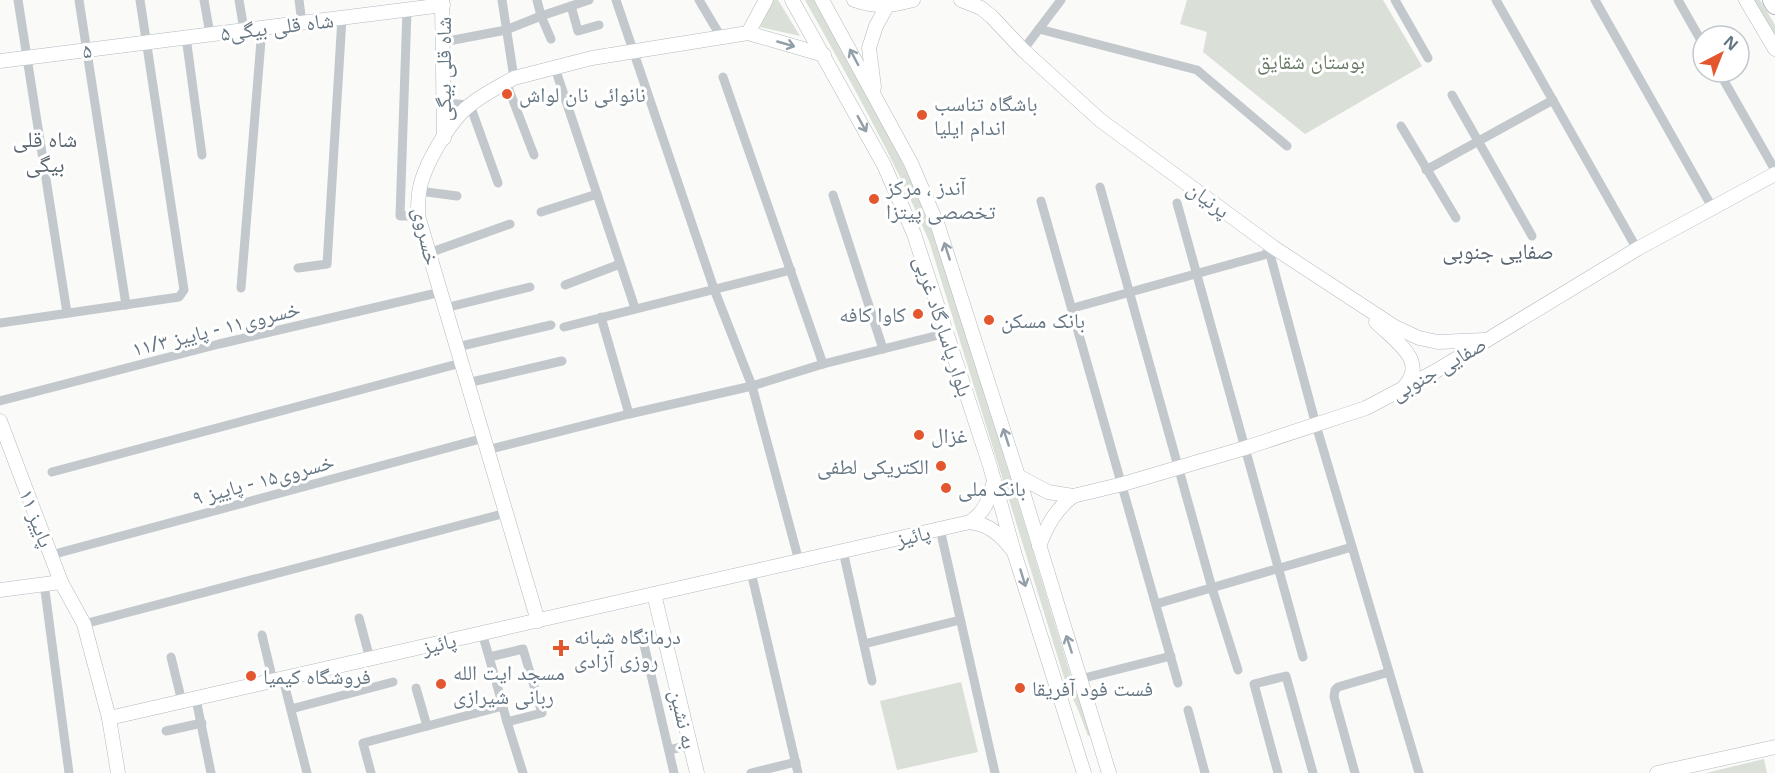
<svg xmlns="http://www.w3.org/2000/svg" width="1775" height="773" font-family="'Noto Sans','Noto Naskh Arabic',sans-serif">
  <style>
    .green { fill: #dadfd7 }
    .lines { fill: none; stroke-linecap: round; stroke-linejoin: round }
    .secondary-casing { stroke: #b3babf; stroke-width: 15 }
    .highway-casing { stroke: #b4b9bd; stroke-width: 20 }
    .street { stroke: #c3c8cc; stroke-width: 9 }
    .secondary { stroke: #fff; stroke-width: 14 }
    .highway { stroke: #fff; stroke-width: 18 }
    .oneway { stroke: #939fa8 }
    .poi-dot { fill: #e4572e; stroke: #fff; stroke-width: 2 }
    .labels { text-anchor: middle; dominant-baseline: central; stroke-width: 6; stroke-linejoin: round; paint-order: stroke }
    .street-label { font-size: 21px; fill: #657683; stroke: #fff }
    .park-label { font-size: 21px; fill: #687a64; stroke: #fff }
    .poi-label { font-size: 21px; fill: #657683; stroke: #fff; text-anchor: start }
    .neighbourhood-label { font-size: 22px; fill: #57646e; stroke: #fff }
  </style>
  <rect width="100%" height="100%" fill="#fafaf8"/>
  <!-- green -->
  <g class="green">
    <polygon points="773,0 778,0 800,36 760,27"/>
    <path d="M805,0H814L900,157L930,222L984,390L1072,680L1091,734L1088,736L1077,707L1067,687L929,241C894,157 849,79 805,0Z"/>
    <polygon points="1187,0 1383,0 1422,66 1305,134 1203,52 1207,32 1180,24"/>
    <polygon points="1753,0 1760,0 1775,25 1775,39"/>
    <polygon points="961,682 978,752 897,770 880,701"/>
    <polygon points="1764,759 1767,773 1706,773"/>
  </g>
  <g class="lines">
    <!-- secondary casing -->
    <g class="secondary-casing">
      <g id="secondary">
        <polyline points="442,0 444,138"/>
        <polyline points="792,0 884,165 914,234 990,466 1014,552 1084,773"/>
        <polyline points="822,0 911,163 938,226 1018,476 1109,773"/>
        <path d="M854,0C877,8 890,6 913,0"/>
        <polyline points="961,0 981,8 992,17 1023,50 1100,120 1273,247 1395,327 1419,338 1438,342 1484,340"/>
        <polyline points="1746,0 1775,49"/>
        <polyline points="748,33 766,0"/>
        <polyline points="0,61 443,5"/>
        <polyline points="874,87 869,48 876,26 887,6"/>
        <path d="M1376,322C1394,340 1429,361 1404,387"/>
        <polyline points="0,421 61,582 84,624 109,718 118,773"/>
        <polyline points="1018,476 1048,492 1073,496 1123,484 1245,448 1366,408 1436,371 1637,249 1775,174"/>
        <path d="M970,522C986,511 989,499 994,481"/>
        <path d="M1039,546C1047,526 1055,510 1073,496"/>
        <polyline points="0,590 61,582"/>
        <polyline points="654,594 697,773"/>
        <path d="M538,621L418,216C418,208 418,200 419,193C422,168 450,120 470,105C483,94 500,86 514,78L592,58L748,33L824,55"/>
        <path d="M109,718L970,522C991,525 1002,536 1014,552"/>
        <polyline points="1657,773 1775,747"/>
      </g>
    </g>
    <!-- highway casing -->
    <g class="highway-casing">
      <polyline id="highway" points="1772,0 1775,5"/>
    </g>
    <!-- street -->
    <g class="street">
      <polyline points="18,0 67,313"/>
      <polyline points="79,0 126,305"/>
      <polyline points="204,0 210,34"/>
      <polyline points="239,0 244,30"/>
      <polyline points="299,0 302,23"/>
      <polyline points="502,0 514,78"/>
      <polyline points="537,0 541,16 551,39"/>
      <polyline points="616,0 714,289 752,386 799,561"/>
      <polyline points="699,0 721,37"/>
      <polyline points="1395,0 1428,58"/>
      <polyline points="1496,0 1637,249"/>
      <polyline points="1595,0 1712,207"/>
      <polyline points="1678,0 1703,44"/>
      <polyline points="571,6 578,31 599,25"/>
      <polyline points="407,10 400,216 418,216"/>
      <polyline points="1039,29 1197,70 1287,146"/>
      <polyline points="186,37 202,155"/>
      <polyline points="443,42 506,30 541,16 589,0"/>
      <polyline points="1023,50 1061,0"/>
      <polyline points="555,68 635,308"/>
      <polyline points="1719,72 1775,170"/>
      <polyline points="723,77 823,364"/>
      <polyline points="506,82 534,155"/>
      <polyline points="1452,95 1532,236"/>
      <polyline points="444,103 470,105 498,183"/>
      <polyline points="1401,126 1456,218"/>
      <polyline points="1426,170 1553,100"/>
      <polyline points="1100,187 1212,588 1238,670"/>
      <polyline points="419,191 457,196"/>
      <polyline points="833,195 883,349"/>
      <polyline points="1041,201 1178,683"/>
      <polyline points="1177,203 1303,657"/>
      <polyline points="541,212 597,194"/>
      <polyline points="1273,247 1271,258 1316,425 1419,773"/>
      <polyline points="429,253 510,224"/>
      <polyline points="298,268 327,264 342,18"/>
      <polyline points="565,285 620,264"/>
      <polyline points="241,288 262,28"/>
      <polyline points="445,308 530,287"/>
      <polyline points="1073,308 1264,255 1273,247"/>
      <polyline points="601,317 629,414"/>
      <polyline points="0,323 179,297 184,290 140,0"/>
      <polyline points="564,327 791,270"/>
      <polyline points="457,347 551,325"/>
      <polyline points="467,383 562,361"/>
      <polyline points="0,401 219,344 441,292"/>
      <polyline points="487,450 629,414 752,386 823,364 947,333"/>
      <polyline points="52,472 461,363"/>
      <polyline points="940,529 995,773"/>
      <polyline points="843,551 872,681"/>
      <polyline points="51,555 484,438"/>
      <polyline points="751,572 798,773"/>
      <polyline points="44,583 69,773"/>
      <polyline points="1156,604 1352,547"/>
      <polyline points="359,618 370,659"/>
      <polyline points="84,624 506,513"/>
      <path d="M482,633C491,663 499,692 507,722L542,713L523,649L489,657"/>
      <polyline points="262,635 273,681"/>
      <polyline points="642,636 674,773"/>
      <polyline points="864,644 960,620"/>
      <polyline points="171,657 182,702"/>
      <polyline points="283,679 307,773"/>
      <polyline points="1080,679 1171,656"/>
      <polyline points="416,688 427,726"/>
      <polyline points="196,699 211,773"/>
      <polyline points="291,709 393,682"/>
      <polyline points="1188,710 1205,773"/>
      <polyline points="507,722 523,773"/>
      <polyline points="166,731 202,723"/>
      <polyline points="669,750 690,745"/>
      <polyline points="371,773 363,743 503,706"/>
      <polyline points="751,773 796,762"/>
      <polyline points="1278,773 1254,684 1286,676 1313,773"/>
      <polyline points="1355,773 1334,697 1335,690 1338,687 1389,672"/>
    </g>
    <!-- secondary -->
    <use href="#secondary" class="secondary"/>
    <!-- highway -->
    <use href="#highway" class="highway"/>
  </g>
  <!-- one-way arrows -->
  <defs><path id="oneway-shaft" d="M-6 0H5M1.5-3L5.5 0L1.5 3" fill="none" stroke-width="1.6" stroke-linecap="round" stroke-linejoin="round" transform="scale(1.5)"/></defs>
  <g class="oneway">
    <use href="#oneway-shaft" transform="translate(786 44) rotate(16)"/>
    <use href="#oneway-shaft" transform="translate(854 57) rotate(-118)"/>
    <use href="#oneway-shaft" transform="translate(862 124) rotate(61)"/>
    <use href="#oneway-shaft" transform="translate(947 251) rotate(-108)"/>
    <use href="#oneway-shaft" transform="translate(1006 437) rotate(-108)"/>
    <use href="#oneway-shaft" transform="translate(1023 578) rotate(73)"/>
    <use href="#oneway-shaft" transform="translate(1069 644) rotate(-108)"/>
  </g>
  <!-- markers -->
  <g class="poi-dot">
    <circle cx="507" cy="94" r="6"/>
    <circle cx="922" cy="115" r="6"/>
    <circle cx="874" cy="199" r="6"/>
    <circle cx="918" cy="314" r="6"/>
    <circle cx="989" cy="320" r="6"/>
    <circle cx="919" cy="435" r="6"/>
    <circle cx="941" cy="466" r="6"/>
    <circle cx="946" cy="488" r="6"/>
    <path d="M558 639h6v6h6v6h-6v6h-6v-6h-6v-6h6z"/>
    <circle cx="251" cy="676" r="6"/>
    <circle cx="441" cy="684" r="6"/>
    <circle cx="1020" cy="688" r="6"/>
  </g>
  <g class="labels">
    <!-- street labels -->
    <g class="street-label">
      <text transform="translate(277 26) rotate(-7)">شاه قلی بیگی۵</text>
      <text transform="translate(87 50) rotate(-7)">۵</text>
      <text transform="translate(443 69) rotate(-90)">شاه قلی بیگی</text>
      <text transform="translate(1209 199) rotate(37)">پرنیان</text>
      <text transform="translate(427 236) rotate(78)">خسروى</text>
      <text transform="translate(944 326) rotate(72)">بلوار پاسارگاد غربی</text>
      <text transform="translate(216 328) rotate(-14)">خسروى۱۱ - پاییز ۱۱/۳</text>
      <text transform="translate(1438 368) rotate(-30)">صفایی جنوبی</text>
      <text transform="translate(263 479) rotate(-15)">خسروى۱۵ - پاییز ۹</text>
      <text transform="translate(37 518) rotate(69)">پاییز ۱۱</text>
      <text transform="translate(913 535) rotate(-13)">پائیز</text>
      <text transform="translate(439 643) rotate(-13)">پائیز</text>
      <text transform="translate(684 719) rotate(77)">به نشین</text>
    </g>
    <!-- park labels -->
    <g class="park-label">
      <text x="1311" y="61">بوستان شقایق</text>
    </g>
    <!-- poi labels -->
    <g class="poi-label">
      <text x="519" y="94">نانوائی نان لواش</text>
      <text x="934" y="103">باشگاه تناسب<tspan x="934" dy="24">اندام ایلیا</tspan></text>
      <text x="886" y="187">آندز ، مرکز<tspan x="886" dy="24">تخصصی پیتزا</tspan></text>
      <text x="906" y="314" text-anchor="end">کاوا کافه</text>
      <text x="1001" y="320">بانک مسکن</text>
      <text x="931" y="435">غزال</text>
      <text x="929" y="466" text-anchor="end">الکتریکی لطفی</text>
      <text x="958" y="488">بانک ملی</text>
      <text x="574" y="636">درمانگاه شبانه<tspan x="574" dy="24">روزی آزادی</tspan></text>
      <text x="453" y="672">مسجد ایت الله<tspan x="453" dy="24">ربانی شیرازی</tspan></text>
      <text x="263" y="676">فروشگاه کیمیا</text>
      <text x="1032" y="688">فست فود آفریقا</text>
    </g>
    <!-- neighbourhood labels -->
    <g class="neighbourhood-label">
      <text x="45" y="138">شاه قلی<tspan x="45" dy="25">بیگی</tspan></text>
      <text x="1498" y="250">صفایی جنوبی</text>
    </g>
  </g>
  <!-- north arrow -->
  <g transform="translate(1721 54) rotate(42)"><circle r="28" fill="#ffffff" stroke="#c1c8cd" stroke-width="1.5"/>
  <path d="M0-4.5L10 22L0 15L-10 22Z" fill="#e4572e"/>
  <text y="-9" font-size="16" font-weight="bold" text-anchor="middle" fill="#657683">N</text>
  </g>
</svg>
